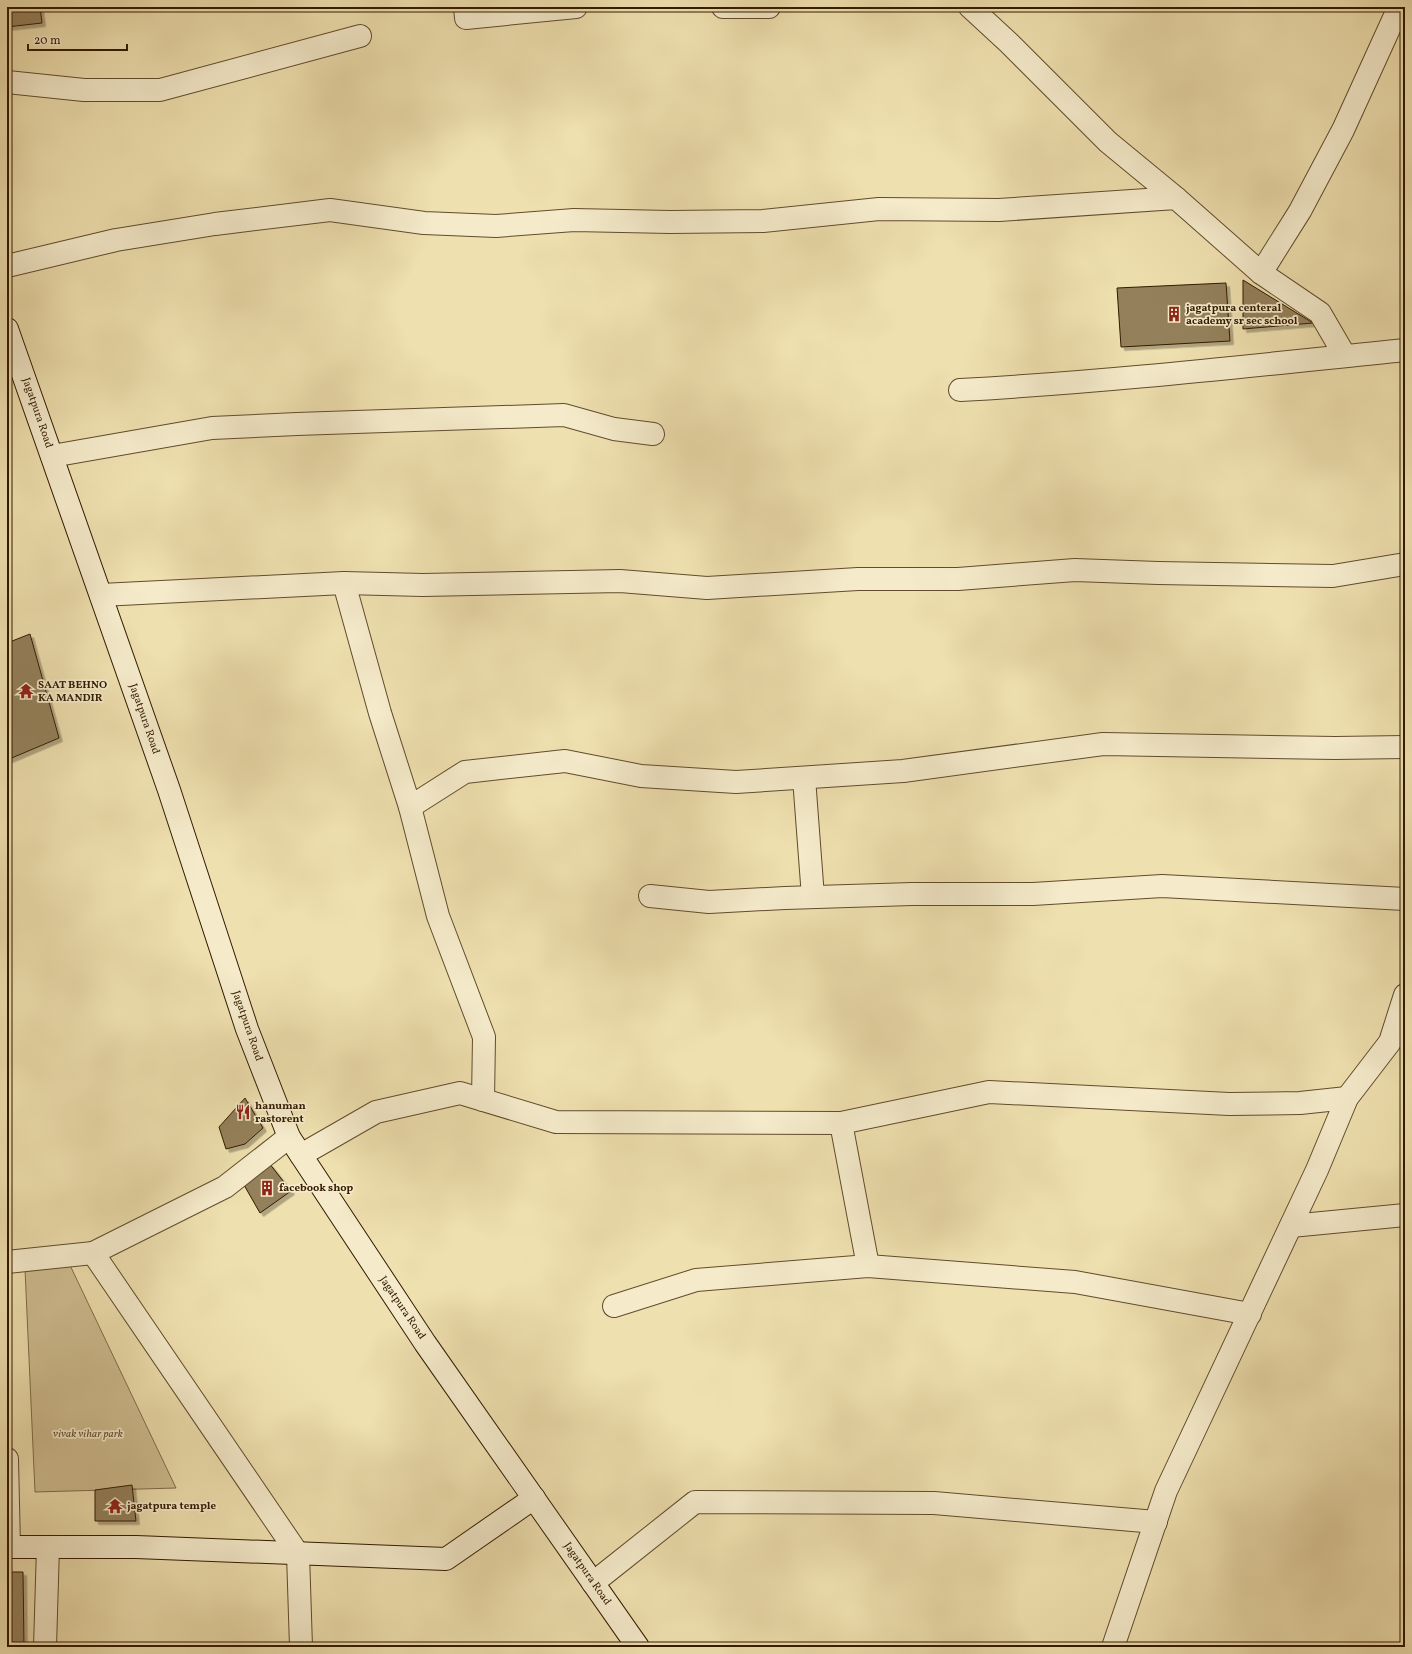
<svg xmlns="http://www.w3.org/2000/svg" width="1412" height="1654" font-family="Vollkorn,serif">
  <style>
    .green { fill: #cfbe91; stroke: #806c48 }
    .building { fill: #94815b; stroke: #321a00; filter: url(#shadow) }
    .lines { fill: none; stroke-linecap: round; stroke-linejoin: round }
    .street-casing { stroke: #614c2c; stroke-width: 24 }
    .secondary-casing { stroke: #321a00; stroke-width: 24 }
    .street { stroke: #f5ebcb; stroke-width: 22 }
    .secondary { stroke: #f5ebcb; stroke-width: 22 }
    .labels { text-anchor: middle; dominant-baseline: central; stroke-width: 3.5; stroke-linejoin: round; paint-order: stroke }
    .poi-label { font-size: 11px; font-weight: bold; fill: #321a00; stroke: #f5ebcb; text-anchor: start }
    .street-label { font-size: 11px; fill: #321a00; stroke: #f5ebcb }
    .park-label { font-size: 11px; font-style: italic; fill: #614b2c; stroke: #f5ebcb }
  </style>
  <defs>
    <filter id="shadow"><feDropShadow dx="3.5" dy="3.5" stdDeviation="0" flood-color="#0004"/></filter>
  </defs>
  <rect width="100%" height="100%" fill="#efe0af"/>
  <filter id="stains"><feTurbulence type="fractalNoise" baseFrequency=".005" numOctaves="4"/><feColorMatrix values="0 0 0 0 .2 0 0 0 0 .09 0 0 0 0 .02 0 0 0 .5 -.17"/></filter>
  <radialGradient id="worn" r=".72"><stop offset=".6" stop-color="#630" stop-opacity="0"/><stop offset="1" stop-color="#630" stop-opacity=".3"/></radialGradient>
  <!-- green -->
  <polygon class="green" points="68,1261 176,1488 35,1492 25,1269"/>
  <!-- building -->
  <g class="building">
    <polygon points="7,7 40,7 42,23 7,27"/>
    <polygon points="1243,280 1313,323 1243,329"/>
    <polygon points="1226,283 1230,341 1121,347 1117,288"/>
    <polygon points="30,634 59,738 7,760 7,643"/>
    <polygon points="245,1098 263,1128 245,1144 226,1149 219,1127"/>
    <polygon points="269,1163 291,1191 260,1213 244,1185"/>
    <polygon points="132,1485 136,1521 95,1521 95,1490"/>
    <polygon points="7,1572 23,1572 24,1647 7,1647"/>
  </g>
  <g class="lines">
    <!-- street casing -->
    <g class="street-casing">
      <g id="street">
        <polyline points="465,7 466,18 576,7"/>
        <polyline points="723,7 769,7"/>
        <polyline points="970,7 1009,43 1108,142 1176,198"/>
        <polyline points="7,82 84,90 160,90 360,36"/>
        <polyline points="7,266 116,240 215,224 330,210 424,223 496,226 574,220 670,222 763,221 879,209 999,210 1176,198 1261,273 1320,313 1345,356"/>
        <polyline points="1261,273 1300,211 1343,130 1399,7"/>
        <path d="M960,390C1109,382 1257,365 1405,350"/>
        <polyline points="52,456 212,428 297,424 564,415 614,429 653,434"/>
        <polyline points="344,583 380,713 410,807 438,916 484,1037 483,1100"/>
        <polyline points="101,595 344,583 423,585 620,581 707,588 858,579 958,579 1075,570 1158,573 1333,576 1405,564"/>
        <polyline points="804,778 813,897"/>
        <polyline points="410,807 465,772 565,761 641,776 736,782 903,771 1103,744 1335,748 1405,747"/>
        <polyline points="650,896 709,902 785,898 912,894 1033,894 1162,886 1405,899"/>
        <polyline points="841,1123 868,1266"/>
        <polyline points="301,1155 376,1112 460,1093 556,1122 841,1123 989,1092 1229,1104 1300,1103 1347,1098"/>
        <polyline points="1291,1226 1405,1215"/>
        <polyline points="93,1253 298,1554 301,1647"/>
        <polyline points="7,1262 93,1253 225,1187 289,1137"/>
        <polyline points="614,1306 696,1280 868,1266 1075,1282 1250,1314"/>
        <polyline points="7,1459 9,1547"/>
        <polyline points="593,1583 695,1502 934,1503 1156,1522"/>
        <polyline points="45,1647 48,1547"/>
        <polyline points="1113,1647 1166,1491 1317,1170 1347,1098 1390,1042 1405,995"/>
      </g>
    </g>
    <!-- secondary casing -->
    <g class="secondary-casing">
      <g id="secondary">
        <polyline points="7,329 169,790 247,1029 289,1137 425,1343 638,1647"/>
        <polyline points="7,1547 136,1547 446,1559 534,1498"/>
      </g>
    </g>
    <!-- street -->
    <use href="#street" class="street"/>
    <!-- secondary -->
    <use href="#secondary" class="secondary"/>
  </g>
  <!-- icons -->
  <defs>
    <g id="building-bare" transform="scale(1.2)"><path d="M-4-6H4V6H1V3H-1V6H-4ZM-2.5-4.3h1.7v1.8h-1.7ZM.8-4.3h1.7v1.8H.8ZM-2.5-1h1.7V.8h-1.7ZM.8-1h1.7V.8H.8Z" fill="#8f2418" stroke="#f5ebcb" stroke-width="2.5" paint-order="stroke"/></g>
    <g id="temple-bare" transform="scale(1.2)"><path d="M0-6L5-2H3V0L6.5 2.5H4V6H1.5V3h-3V6H-4V2.5H-6.5L-3 0V-2H-5Z" fill="#8f2418" stroke="#f5ebcb" stroke-width="2.5" paint-order="stroke"/></g>
    <g id="restaurant-bare" transform="scale(1.2)"><path d="M-5-6h1v4h1v-4h1v4h1v-4h1v5L-1.5 .5V6h-2V.5L-5-1ZM5-6V6H3V1.5H1.5Q1.5-4 5-6Z" fill="#8f2418" stroke="#f5ebcb" stroke-width="2.5" paint-order="stroke"/></g>
  </defs>
  <g fill-rule="evenodd">
    <use href="#building-bare" x="1174" y="314"/>
    <use href="#temple-bare" x="26" y="691"/>
    <use href="#restaurant-bare" x="243" y="1112"/>
    <use href="#building-bare" x="267" y="1188"/>
    <use href="#temple-bare" x="115" y="1506"/>
  </g>
  <g class="labels">
    <!-- poi labels -->
    <g class="poi-label">
      <text x="1186" y="308">jagatpura centeral<tspan x="1186" dy="13">academy sr sec school</tspan></text>
      <text x="38" y="685">SAAT BEHNO<tspan x="38" dy="13">KA MANDIR</tspan></text>
      <text x="255" y="1106">hanuman<tspan x="255" dy="13">rastorent</tspan></text>
      <text x="279" y="1188">facebook shop</text>
      <text x="127" y="1506">jagatpura temple</text>
    </g>
    <!-- street labels -->
    <g class="street-label">
      <text transform="translate(37 413) rotate(71)">Jagatpura Road</text>
      <text transform="translate(144 719) rotate(71)">Jagatpura Road</text>
      <text transform="translate(247 1026) rotate(71)">Jagatpura Road</text>
      <text transform="translate(402 1308) rotate(56)">Jagatpura Road</text>
      <text transform="translate(587 1574) rotate(55)">Jagatpura Road</text>
    </g>
    <!-- park labels -->
    <g class="park-label">
      <text x="88" y="1434">vivak vihar park</text>
    </g>
  </g>
  <!-- margin -->
  <rect width="1412" height="1654" fill="none" stroke="#efe0af" stroke-width="24"/>
  <rect x="8" y="8" width="1396" height="1638" fill="none" stroke="#321a00" stroke-width="2"/>
  <rect x="12" y="12" width="1388" height="1630" fill="none" stroke="#321a00"/>
  <!-- scale -->
  <path d="M28 44v6h99v-6" fill="none" stroke="#321a00" stroke-width="2"/>
  <text x="34" y="44" font-size="12" fill="#321a00" stroke="#f5ebcb" stroke-width="3" paint-order="stroke">20 m</text>
  <rect width="100%" height="100%" filter="url(#stains)"/>
  <rect width="100%" height="100%" fill="url(#worn)"/>
</svg>
